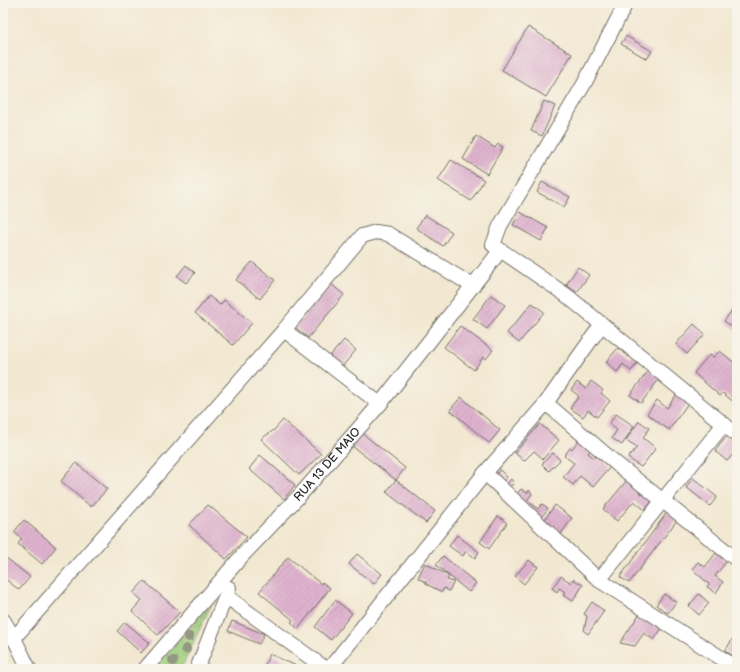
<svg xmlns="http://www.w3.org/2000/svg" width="740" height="672" font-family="'Balsamiq Sans',sans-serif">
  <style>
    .park { fill: url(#park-tufts); stroke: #647c54 }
    .building { fill: url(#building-hatch) }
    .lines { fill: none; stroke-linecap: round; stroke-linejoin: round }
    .minor-casing { stroke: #716d65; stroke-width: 16 }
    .minor { stroke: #fff; stroke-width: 14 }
    .tree { fill: #949781 }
    .labels { text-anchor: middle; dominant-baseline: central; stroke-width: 3; stroke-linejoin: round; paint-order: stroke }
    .street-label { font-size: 12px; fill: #2b2b2b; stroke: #f7f3e8 }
  </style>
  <defs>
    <pattern id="park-tufts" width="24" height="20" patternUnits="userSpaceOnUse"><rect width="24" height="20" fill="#9ccd7c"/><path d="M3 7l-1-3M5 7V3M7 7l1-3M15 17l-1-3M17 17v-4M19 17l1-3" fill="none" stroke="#87b06b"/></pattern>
    <pattern id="building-hatch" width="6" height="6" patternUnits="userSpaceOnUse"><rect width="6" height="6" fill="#dfb3cf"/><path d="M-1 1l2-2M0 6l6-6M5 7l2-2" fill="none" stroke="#c09ab2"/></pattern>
  </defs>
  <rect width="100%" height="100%" fill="#f7f3e8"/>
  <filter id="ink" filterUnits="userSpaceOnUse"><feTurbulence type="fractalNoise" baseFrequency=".025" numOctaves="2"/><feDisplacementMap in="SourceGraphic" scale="8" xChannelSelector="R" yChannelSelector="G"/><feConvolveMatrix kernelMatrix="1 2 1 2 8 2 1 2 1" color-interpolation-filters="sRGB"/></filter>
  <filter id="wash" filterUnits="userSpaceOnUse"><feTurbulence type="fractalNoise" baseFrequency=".012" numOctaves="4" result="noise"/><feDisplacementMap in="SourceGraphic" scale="16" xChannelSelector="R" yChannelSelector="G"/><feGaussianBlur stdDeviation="0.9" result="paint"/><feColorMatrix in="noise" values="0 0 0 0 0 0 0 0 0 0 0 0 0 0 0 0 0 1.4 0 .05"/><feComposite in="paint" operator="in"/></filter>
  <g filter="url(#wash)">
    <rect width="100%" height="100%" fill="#f2e8d1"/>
    <!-- park -->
    <polygon class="park" points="212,603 181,669 154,669"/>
    <g id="blocks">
      <!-- building -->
      <g class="building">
        <polygon points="528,27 572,54 546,97 502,70"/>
        <polygon points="626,36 652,51 647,59 621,44"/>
        <polygon points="544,101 555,106 542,136 531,131"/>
        <polygon points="476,136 495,148 498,144 503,147 487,174 463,159"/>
        <polygon points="451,160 484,180 471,201 438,180"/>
        <polygon points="542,182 570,197 564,207 537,192"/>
        <polygon points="520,212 548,228 541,241 513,225"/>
        <polygon points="425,215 452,232 443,246 416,228"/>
        <polygon points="252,262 275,280 260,299 236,280"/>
        <polygon points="186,265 195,273 186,283 177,276"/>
        <polygon points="578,267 589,275 577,292 566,285"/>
        <polygon points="331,284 344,295 308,338 295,327"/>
        <polygon points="491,295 505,305 487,329 473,319"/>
        <polygon points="209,296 220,305 224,300 252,323 233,345 195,313"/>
        <polygon points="532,303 544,312 519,343 507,333"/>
        <polygon points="737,304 737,326 735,329 724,321"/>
        <polygon points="694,324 705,334 687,354 676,344"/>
        <polygon points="460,326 493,350 486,359 483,357 474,370 444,347"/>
        <polygon points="344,340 356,350 341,368 329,357"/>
        <polygon points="618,348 629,357 632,355 639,361 631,371 623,364 617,372 606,362"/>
        <polygon points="720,351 737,365 737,405 723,393 720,396 694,373 709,355 714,357"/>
        <polygon points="649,370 660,378 641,403 630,395"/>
        <polygon points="591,381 603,390 601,393 610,401 597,417 588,410 583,417 570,408 579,396 571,390 577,382 586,389"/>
        <polygon points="679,391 691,399 669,430 647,414 657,400 667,408"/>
        <polygon points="461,397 500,430 489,443 450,410"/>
        <polygon points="616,414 634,426 622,445 612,438 617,430 609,424"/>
        <polygon points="283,420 321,454 299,475 261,439 274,430"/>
        <polygon points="639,421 649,428 643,438 656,448 641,467 628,458 637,447 626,440"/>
        <polygon points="540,424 559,440 543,459 534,451 524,461 515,453"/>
        <polygon points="362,433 405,468 396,480 435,511 426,523 386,492 396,480 352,446"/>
        <polygon points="728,435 737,443 737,450 727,461 715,451"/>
        <polygon points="580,438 593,447 588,453 594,458 598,455 611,466 593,487 580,476 573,485 563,477 574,463 564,456 570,448 572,449"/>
        <polygon points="553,453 560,460 549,471 542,464"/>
        <polygon points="260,455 295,485 284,499 249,469"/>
        <polygon points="76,463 107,489 91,507 61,481"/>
        <polygon points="500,470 507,477 502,482 495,475"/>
        <polygon points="693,478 717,497 710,506 686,487"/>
        <polygon points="511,479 514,483 509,488 506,485"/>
        <polygon points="628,479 653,500 645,510 634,501 617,521 603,509"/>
        <polygon points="521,489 527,493 529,490 532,494 527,500 538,509 542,504 548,508 541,518 516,495"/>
        <polygon points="208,505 247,537 226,559 189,525"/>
        <polygon points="555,505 572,518 561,534 542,523"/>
        <polygon points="668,511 678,519 629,583 620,577"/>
        <polygon points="498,516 507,523 489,549 480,542"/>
        <polygon points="24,520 56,547 42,564 18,544 22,539 14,532"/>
        <polygon points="457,535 479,552 475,558 466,551 463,556 449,546"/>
        <polygon points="716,553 726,562 715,576 723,582 716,593 707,587 709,584 692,569 698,562 705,567"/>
        <polygon points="357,554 382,574 374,584 349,564"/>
        <polygon points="443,556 476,583 469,592 436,565"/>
        <polygon points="5,557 30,577 19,590 3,577 3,559"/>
        <polygon points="288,557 321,584 322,582 330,588 298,629 291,622 293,620 259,592"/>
        <polygon points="529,560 538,567 524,584 515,576"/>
        <polygon points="425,563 449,576 447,580 454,582 449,591 444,588 442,592 426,584 426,582 418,578"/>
        <polygon points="561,576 571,583 573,579 583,585 573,601 563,595 565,592 559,588 557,592 552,588"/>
        <polygon points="144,581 180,612 158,635 132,611 142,600 133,593"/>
        <polygon points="664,594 676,602 668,613 656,605"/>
        <polygon points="699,594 709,603 699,615 689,606"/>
        <polygon points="335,600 352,613 331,640 315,627"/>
        <polygon points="592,602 604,611 588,634 584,631 587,616 584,614"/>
        <polygon points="640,613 662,628 654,640 644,633 635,646 620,643"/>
        <polygon points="232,621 264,634 259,644 228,631"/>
        <polygon points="125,622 150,643 141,653 117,631"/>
        <polygon points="737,632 737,658 725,651"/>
        <polygon points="270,654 303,669 263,669"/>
      </g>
    </g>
  </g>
  <g filter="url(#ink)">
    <use href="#blocks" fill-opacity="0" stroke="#716d65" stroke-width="1"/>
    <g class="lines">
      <!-- minor casing -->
      <g class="minor-casing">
        <g id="minor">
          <polyline points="626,3 584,84 500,226 493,245 566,295 737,435"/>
          <polyline points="284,330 380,404"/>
          <polyline points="546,403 618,465 737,560"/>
          <polyline points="485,473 599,580 729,663"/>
          <polyline points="599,580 724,424"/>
          <polyline points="226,596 326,669"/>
          <polyline points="3,620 14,638 29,669"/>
          <polyline points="3,636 14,638 284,330 362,236 376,232 388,234 473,286"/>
          <path id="s1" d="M145,669L241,557L300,495L380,404L500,251"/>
          <polyline points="197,669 229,588"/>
          <polyline points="329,669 485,473 546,403 602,324"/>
        </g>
      </g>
      <!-- minor -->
      <use href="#minor" class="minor"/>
    </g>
    <!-- trees -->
    <g class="tree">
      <circle cx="189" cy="637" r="5"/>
      <circle cx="186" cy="649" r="5"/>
      <circle cx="173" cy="661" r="5"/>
    </g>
  </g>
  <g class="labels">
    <!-- street labels -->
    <g class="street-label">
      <text stroke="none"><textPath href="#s1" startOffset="274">RUA 13 DE MAIO</textPath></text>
    </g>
  </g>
  <!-- margin -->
  <rect width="740" height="672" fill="none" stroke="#f7f3e8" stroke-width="16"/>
</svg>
